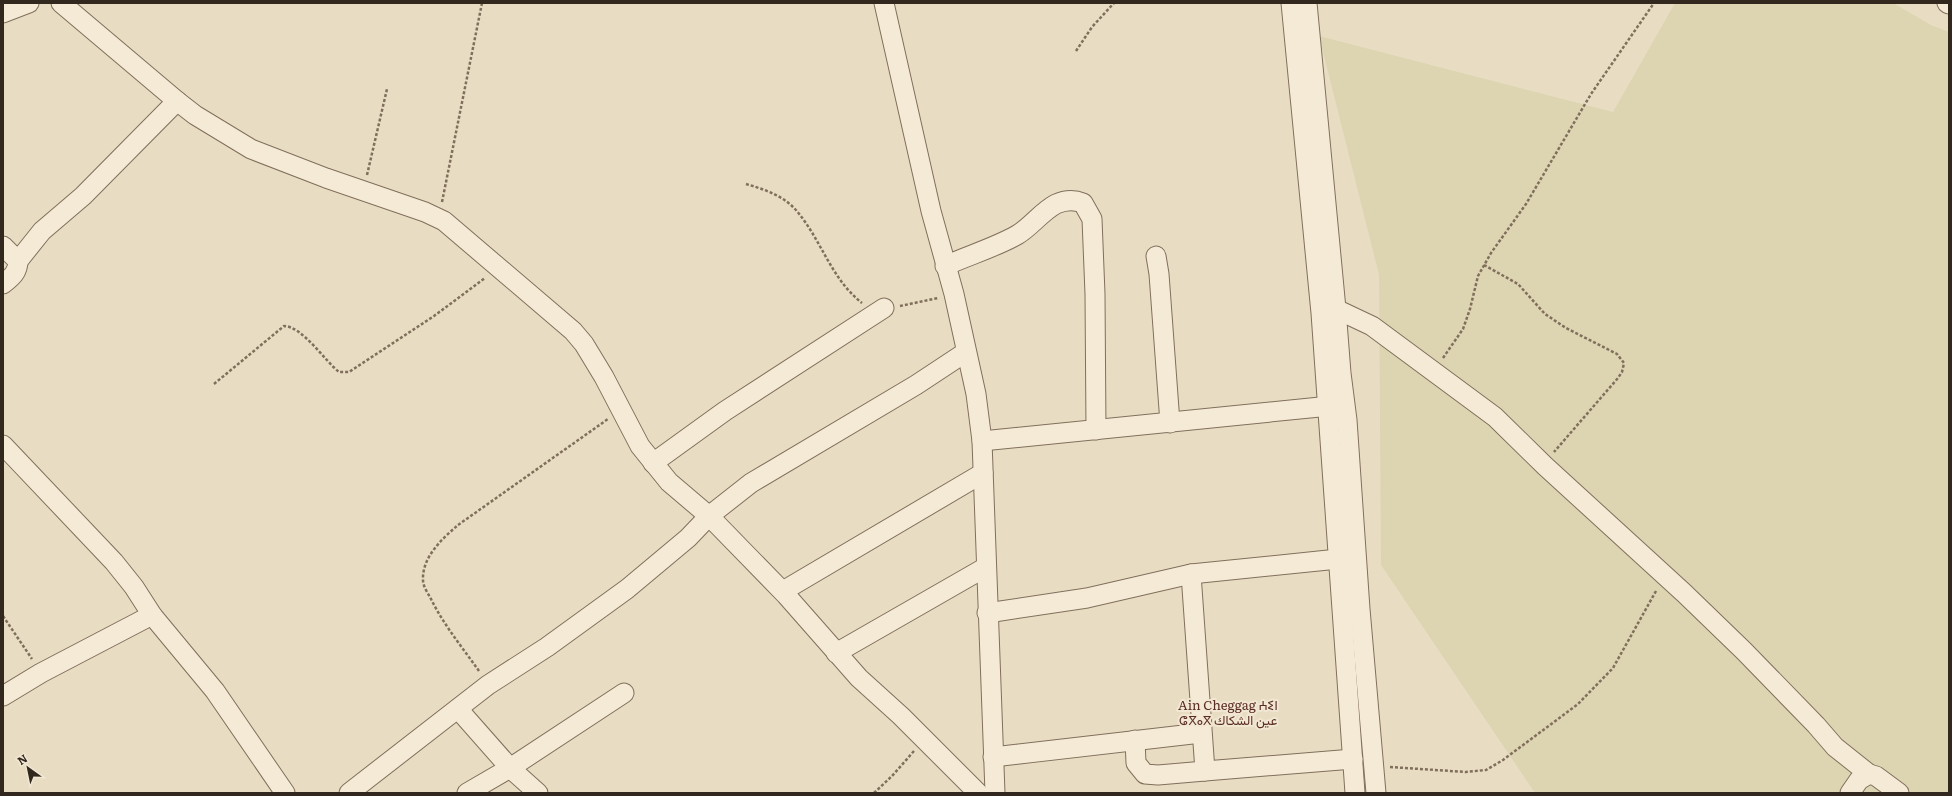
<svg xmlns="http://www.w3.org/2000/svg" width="1952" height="796" font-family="Literata,Vazirmatn,'Noto Sans Tifinagh',serif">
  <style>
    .farmland { fill: #ddd5b1 }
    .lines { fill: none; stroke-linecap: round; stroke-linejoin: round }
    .minor-casing { stroke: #806f5c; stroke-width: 21 }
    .path { stroke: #806f5c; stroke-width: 2.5; stroke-dasharray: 3 2; stroke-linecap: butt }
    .minor { stroke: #f4ead5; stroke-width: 19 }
    .labels { text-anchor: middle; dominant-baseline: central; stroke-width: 4; stroke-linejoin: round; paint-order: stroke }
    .quarter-label { font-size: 13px; fill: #5a2d23; stroke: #f1e7d2 }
  </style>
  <rect width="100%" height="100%" fill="#e8ddc3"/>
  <!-- farmland -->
  <polygon class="farmland" points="1675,3 1893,3 1931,25 1949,32 1949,793 1535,793 1381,565 1379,275 1319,36 1613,112"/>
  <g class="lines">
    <!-- minor casing -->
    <g class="minor-casing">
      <g id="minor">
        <polyline points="884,3 931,211 954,294 976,394 982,441 995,793"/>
        <polyline points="1291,3 1321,313 1355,793"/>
        <polyline points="1307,3 1336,309 1341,373 1347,420 1360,609 1376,793"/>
        <polyline points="1947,3 1949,4"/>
        <polyline points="3,13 29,3"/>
        <polyline points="177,101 195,115 251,149 326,178 425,212 444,221 573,331 584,344 604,377 640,446 669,482 709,516 786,595 859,678 901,716 978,793"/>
        <path d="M3,246L18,261C18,272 12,277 3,284"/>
        <polyline points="1156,256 1159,274 1170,423"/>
        <polyline points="18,261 42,231 83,196 177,101 61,3"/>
        <path d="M945,266C969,255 994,248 1017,235C1031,227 1041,212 1056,204C1065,200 1073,199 1083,203L1092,219L1095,294L1096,430"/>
        <polyline points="1336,309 1372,326 1495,417 1545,466 1684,593 1744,651 1816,725 1835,747 1869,774"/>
        <polyline points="982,441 1340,405"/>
        <polyline points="3,445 114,562 134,587 152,615 215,691 285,793"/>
        <polyline points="653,463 725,411 884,308"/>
        <polyline points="1191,574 1205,771 1353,759"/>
        <polyline points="783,591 983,473"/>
        <polyline points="987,613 1087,598 1191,574 1338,559"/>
        <polyline points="836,653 986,567"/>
        <polyline points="3,696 41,673 152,615"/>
        <polyline points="458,709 510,768 467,793"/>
        <polyline points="1135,740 1136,763 1145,774 1158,775 1205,771"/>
        <polyline points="993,757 1201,733"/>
        <polyline points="349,793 488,685 547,647 627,589 688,538 709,516 751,483 916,385 966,352"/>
        <polyline points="538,793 510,768 624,693"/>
        <polyline points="1850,793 1859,780 1869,774 1876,776 1899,793"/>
      </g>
    </g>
    <!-- path -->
    <g class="path">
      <polyline points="1076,51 1092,27 1114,3"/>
      <polyline points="367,175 387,89"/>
      <path d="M746,184C763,189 782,195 795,209C821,238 830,278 862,303"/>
      <polyline points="442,202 482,3"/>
      <polyline points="1484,265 1518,284 1545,314 1566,328 1617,354 1624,363 1622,372 1618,378 1554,452"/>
      <polyline points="900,306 938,298"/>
      <polyline points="1443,358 1463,329 1470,309 1478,276 1491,253 1526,204 1591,94 1654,3"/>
      <path d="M214,384L284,326C302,326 325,361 339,372H349L434,316L485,278"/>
      <polyline points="3,616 32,659"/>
      <path d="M479,671C462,647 443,624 430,597C427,592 423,586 423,580C422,557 442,539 458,525L608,419"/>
      <polyline points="1390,767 1466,772 1486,770 1503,760 1578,704 1613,668 1656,591"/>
      <polyline points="874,793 892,776 914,751"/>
    </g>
    <!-- minor -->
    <use href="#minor" class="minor"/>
  </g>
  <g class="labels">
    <!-- quarter labels -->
    <g class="quarter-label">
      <text x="1228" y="704">Ain Cheggag ⵄⵉⵏ<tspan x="1228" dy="15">ⵛⴳⴰⴳ عين الشكاك</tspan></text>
    </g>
  </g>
  <!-- border -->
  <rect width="1952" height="796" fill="none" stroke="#32281e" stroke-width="8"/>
  <!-- north arrow -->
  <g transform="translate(28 768) rotate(327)" stroke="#f1e7d2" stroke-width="3" paint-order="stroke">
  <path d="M0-3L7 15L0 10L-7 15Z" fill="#32281e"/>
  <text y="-6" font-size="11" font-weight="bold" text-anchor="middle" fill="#32281e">N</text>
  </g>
</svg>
